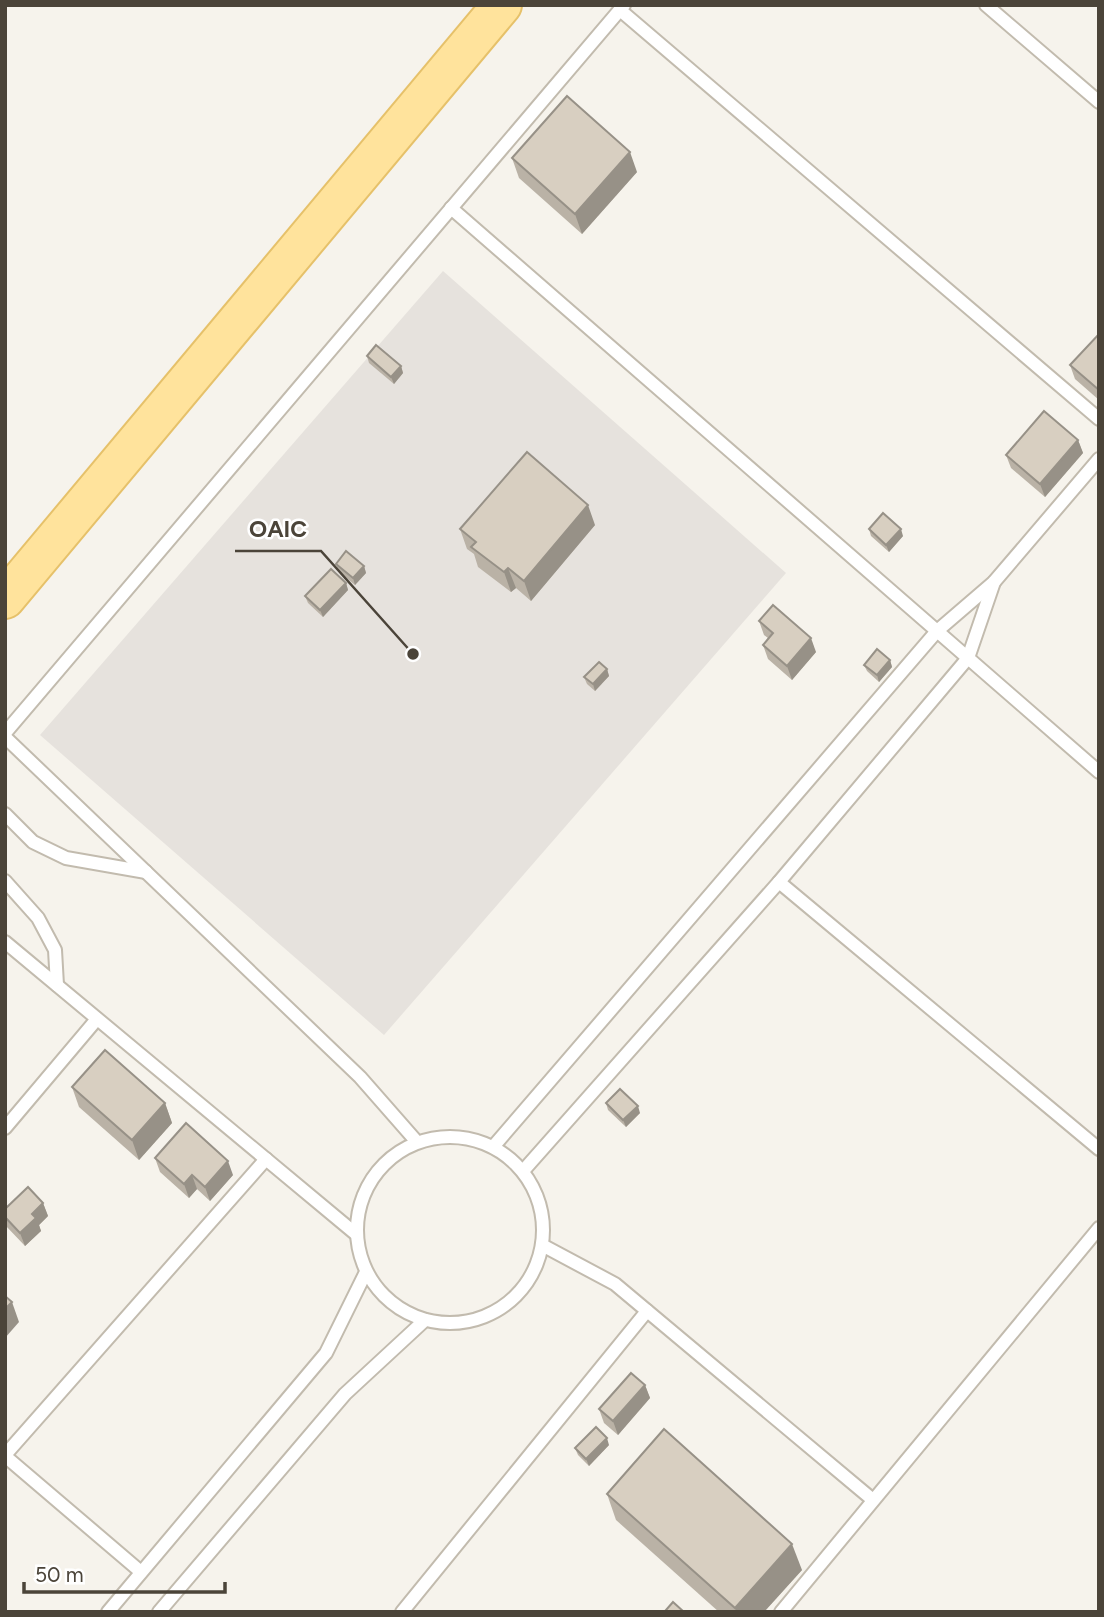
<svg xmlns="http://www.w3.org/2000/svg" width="1104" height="1617" font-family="Figtree,sans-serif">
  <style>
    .industrial { fill: #e6e2dd }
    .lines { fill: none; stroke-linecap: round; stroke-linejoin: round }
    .service-casing { stroke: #c2bbae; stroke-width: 16 }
    .primary-casing { stroke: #e6c16a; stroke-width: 42 }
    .service { stroke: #fff; stroke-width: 12 }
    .primary { stroke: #ffe39c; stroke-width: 38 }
    .wall { fill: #bab2a6 }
    .shaded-wall { fill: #979187 }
    .building { fill: #d8cfc1; stroke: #979187; stroke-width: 2 }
    .leader { fill: none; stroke: #4b4439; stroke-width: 2.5 }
    .callout-dot { fill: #4b4439; stroke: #fff; stroke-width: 2.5 }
    .callout-label { font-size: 23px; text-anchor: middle; font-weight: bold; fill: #4b4439; stroke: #fff; stroke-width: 5; stroke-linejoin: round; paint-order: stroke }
  </style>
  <rect width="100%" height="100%" fill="#f6f3ec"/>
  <!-- industrial -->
  <polygon class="industrial" points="443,271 786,573 384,1035 40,735"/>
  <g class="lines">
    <!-- service casing -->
    <g class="service-casing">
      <g id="service">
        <polyline points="986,5 1099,102"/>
        <polyline points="620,10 1099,419"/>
        <polyline points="451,208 1099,772"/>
        <polyline points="5,733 624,5"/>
        <polyline points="5,737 360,1077 417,1142"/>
        <polyline points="5,814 33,842 66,858 146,872"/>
        <polyline points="5,881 38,918 55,950 57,985"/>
        <polyline points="779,882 1099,1149"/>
        <polyline points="5,942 356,1234"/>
        <polyline points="5,1128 97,1019"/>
        <circle cx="450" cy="1230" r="93"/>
        <polyline points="493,1147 937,631 994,582 1099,459"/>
        <polyline points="523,1171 779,882 968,658 994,582"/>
        <polyline points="542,1245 615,1284 873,1500"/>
        <polyline points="5,1455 266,1159"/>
        <polyline points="5,1456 141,1572"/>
        <polyline points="108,1612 326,1353 366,1272"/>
        <polyline points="159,1612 345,1394 425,1320"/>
        <polyline points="402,1612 647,1311"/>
        <polyline points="781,1612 1099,1228"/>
      </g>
    </g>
    <!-- primary casing -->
    <g class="primary-casing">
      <polyline id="primary" points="5,599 502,5"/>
    </g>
    <!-- service -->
    <use href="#service" class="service"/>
    <!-- primary -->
    <use href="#primary" class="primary"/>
  </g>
  <!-- wall -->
  <g class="wall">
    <polygon points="512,158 637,172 582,234 519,178"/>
    <polygon points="1099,334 1099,400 1075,379 1070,365"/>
    <polygon points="367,356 401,366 403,373 394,384 369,363"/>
    <polygon points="1078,440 1083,453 1045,497 1011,468 1006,455"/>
    <polygon points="595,525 531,601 516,588 511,592 478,567 474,554 467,549 460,529"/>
    <polygon points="869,529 903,536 889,552 871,536"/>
    <polygon points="336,564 364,566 366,573 355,585 338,571"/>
    <polygon points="346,583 348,590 323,617 308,603 305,596"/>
    <polygon points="759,621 816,652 792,680 768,659 763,645 768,638 764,635"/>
    <polygon points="890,660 892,667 879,682 867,671 864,665"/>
    <polygon points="607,669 609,676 595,691 587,684 584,677"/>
    <polygon points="72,1087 165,1103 172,1123 139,1160 79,1107"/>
    <polygon points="606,1103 640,1113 626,1127 608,1110"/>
    <polygon points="155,1158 233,1175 210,1201 197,1189 189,1198 160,1172"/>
    <polygon points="43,1203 48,1216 39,1225 41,1231 25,1246 6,1226 5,1223 5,1209"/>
    <polygon points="645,1385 650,1398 618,1435 604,1423 599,1409"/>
    <polygon points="609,1445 589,1466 578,1455 575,1448"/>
    <polygon points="607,1494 802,1570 764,1612 719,1612 616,1520"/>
  </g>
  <!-- shaded-wall -->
  <g class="shaded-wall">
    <polygon points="630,152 637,172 582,234 575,214"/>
    <polygon points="401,366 403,373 394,384 391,377"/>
    <polygon points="1078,440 1083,453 1045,497 1040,484"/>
    <polygon points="588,505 595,525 531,601 524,581"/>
    <polygon points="901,529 903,536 889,552 886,545"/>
    <polygon points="364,566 366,573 355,585 353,578"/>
    <polygon points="508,568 516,588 511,592 504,572"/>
    <polygon points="346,583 348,590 323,617 320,610"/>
    <polygon points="811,638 816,652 792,680 787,666"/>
    <polygon points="890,660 892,667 879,682 877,675"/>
    <polygon points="607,669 609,676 595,691 593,684"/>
    <polygon points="165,1103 172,1123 139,1160 132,1140"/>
    <polygon points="638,1106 640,1113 626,1127 623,1120"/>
    <polygon points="228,1161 233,1175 210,1201 205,1187"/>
    <polygon points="192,1175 197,1189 189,1198 184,1184"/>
    <polygon points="43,1203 48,1216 39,1225 41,1231 25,1246 20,1233 32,1214"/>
    <polygon points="12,1302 19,1322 5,1338 5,1309"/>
    <polygon points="645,1385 650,1398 618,1435 613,1421"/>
    <polygon points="607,1438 609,1445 589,1466 586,1459"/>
    <polygon points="792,1544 802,1570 764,1612 736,1612 735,1608"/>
  </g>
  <!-- building -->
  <g class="building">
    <polygon points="567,96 630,152 575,214 512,158"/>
    <polygon points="1099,334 1099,390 1070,365"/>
    <polygon points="376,345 401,366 391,377 367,356"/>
    <polygon points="1044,411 1078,440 1040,484 1006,455"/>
    <polygon points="527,452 588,505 524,581 508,568 504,572 471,547 476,542 460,529"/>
    <polygon points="883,513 901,529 886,545 869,529"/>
    <polygon points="346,551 364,566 353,578 336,564"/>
    <polygon points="331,569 346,583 320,610 305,596"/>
    <polygon points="773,605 811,638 787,666 763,645 773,633 759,621"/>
    <polygon points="877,649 890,660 877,675 864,665"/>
    <polygon points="599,662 607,669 593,684 584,677"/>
    <polygon points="105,1050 165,1103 132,1140 72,1087"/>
    <polygon points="620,1089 638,1106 623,1120 606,1103"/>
    <polygon points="186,1123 228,1161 205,1187 192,1175 184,1184 155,1158"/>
    <polygon points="28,1187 43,1203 32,1214 36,1218 20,1233 5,1217 5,1209"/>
    <polygon points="5,1296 12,1302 5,1309"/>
    <polygon points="631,1373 645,1385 613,1421 599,1409"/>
    <polygon points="596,1427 607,1438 586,1459 575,1448"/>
    <polygon points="664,1429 792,1544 735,1608 607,1494"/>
    <polygon points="673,1602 684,1612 668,1612 666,1610"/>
  </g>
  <!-- callouts -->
  <path class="leader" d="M413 654L321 551H235"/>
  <circle class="callout-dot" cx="413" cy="654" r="7"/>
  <g class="callout-label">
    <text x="278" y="537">OAIC</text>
  </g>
  <!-- border -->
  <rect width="1104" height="1617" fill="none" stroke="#4b4439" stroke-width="14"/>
  <!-- scale -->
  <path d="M24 1582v10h201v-10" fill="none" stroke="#4b4439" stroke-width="3.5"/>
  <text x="35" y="1582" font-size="21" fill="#4b4439" stroke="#ffffff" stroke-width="5" paint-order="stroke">50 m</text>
</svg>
